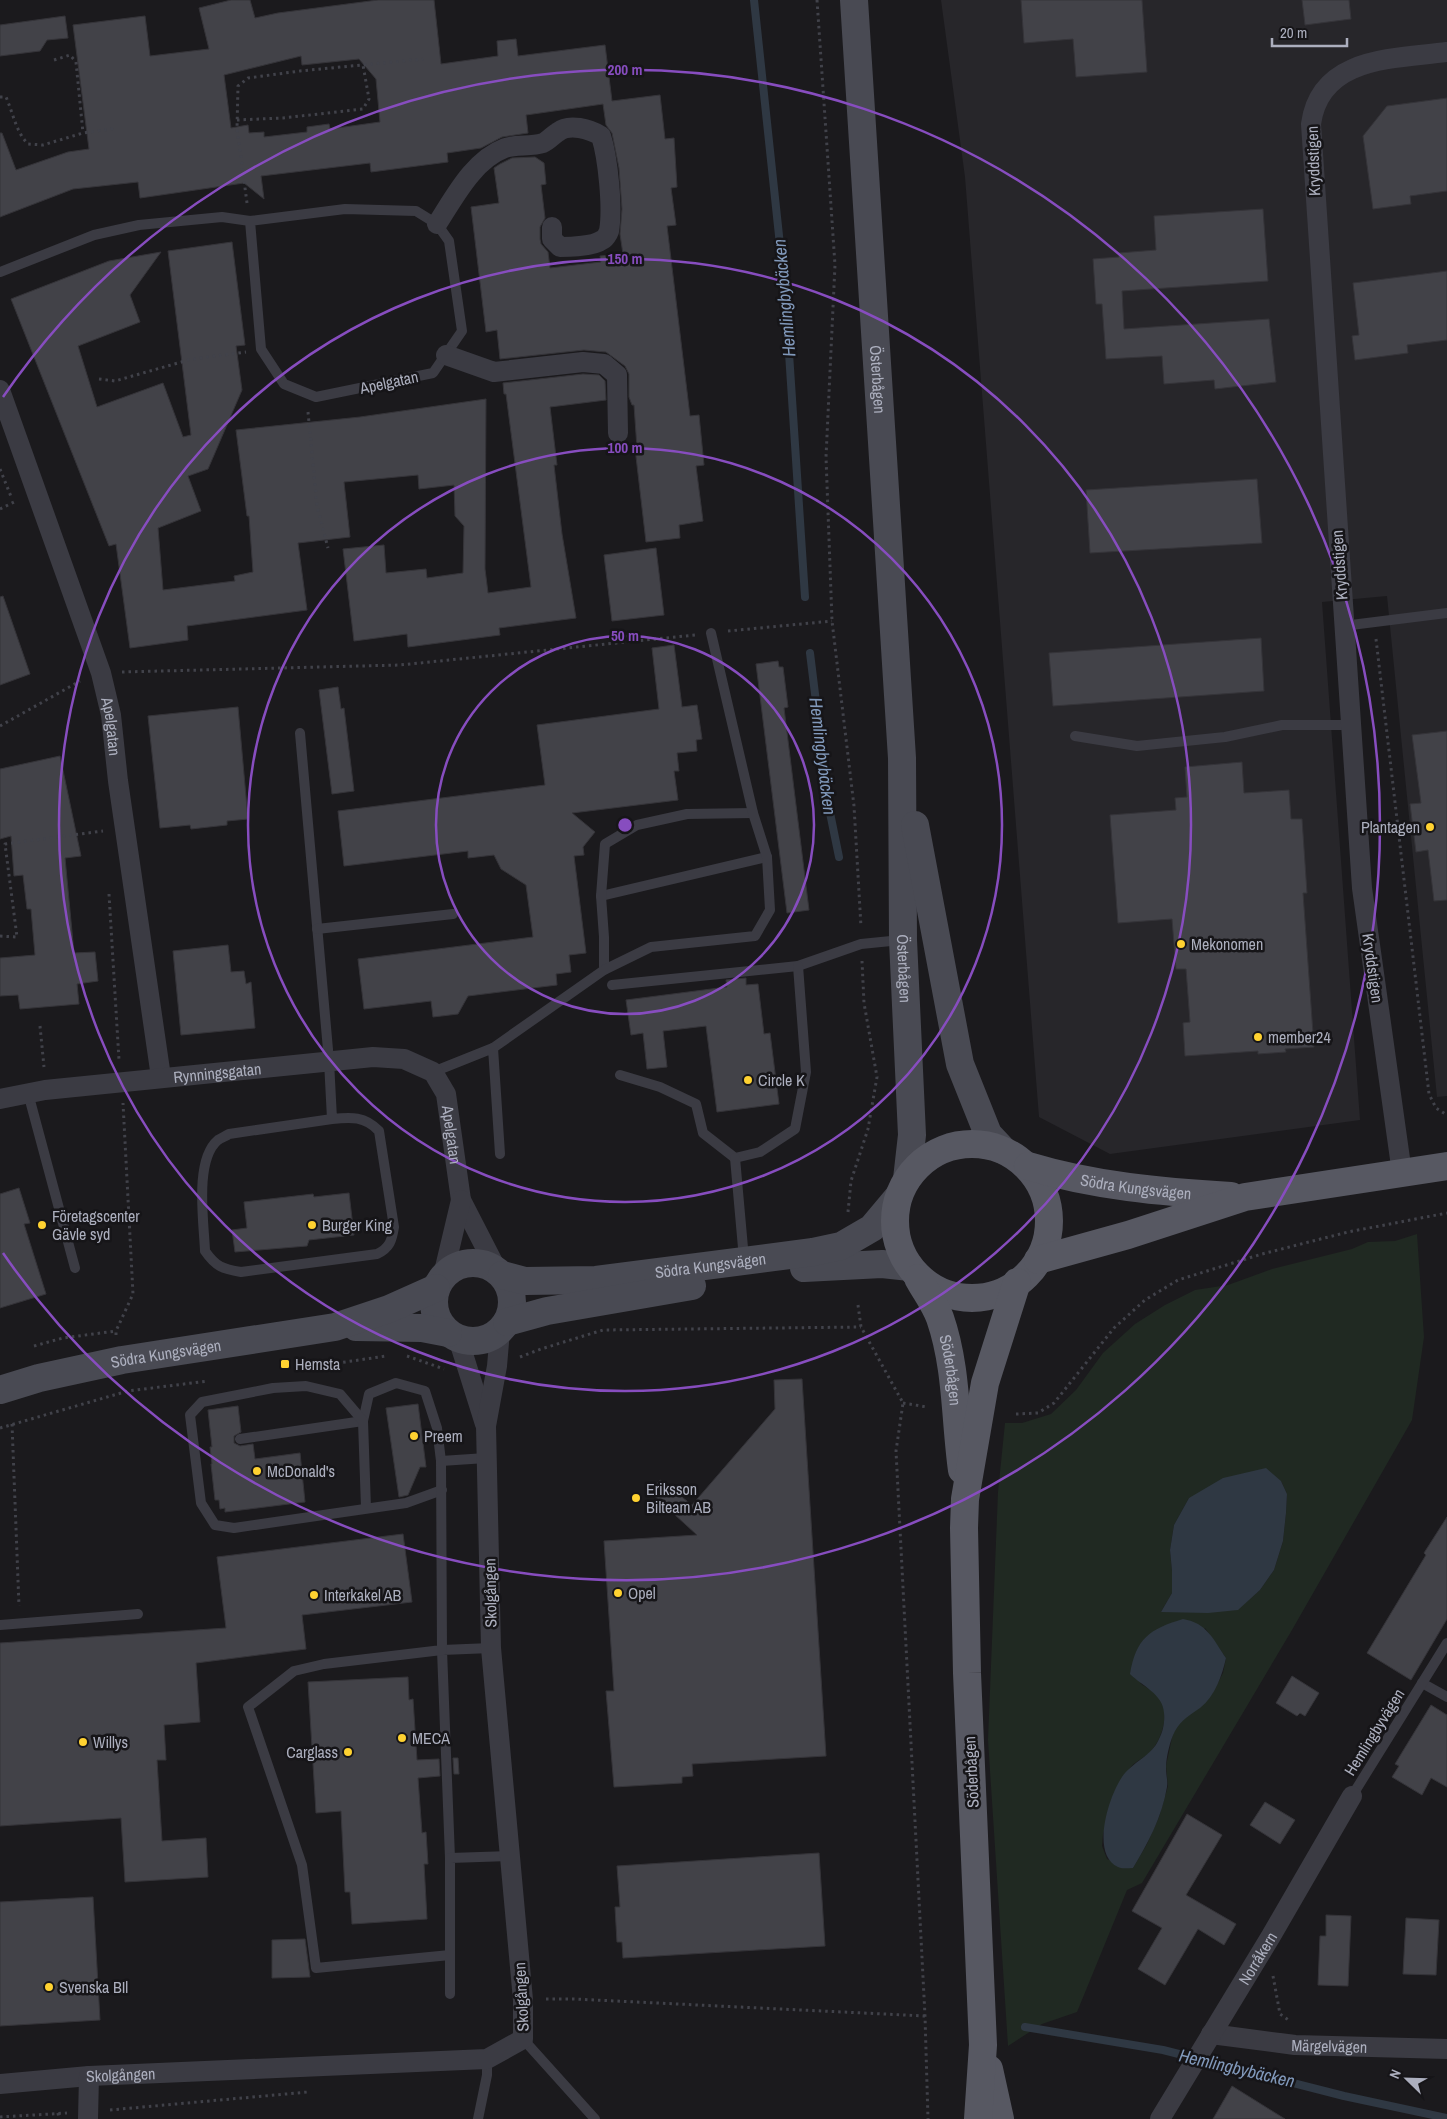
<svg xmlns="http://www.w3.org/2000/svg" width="1447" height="2119" font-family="'Archivo Narrow',sans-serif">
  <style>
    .built { fill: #27262a }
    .green { fill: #202922; fill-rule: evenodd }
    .water { fill: #2f3843 }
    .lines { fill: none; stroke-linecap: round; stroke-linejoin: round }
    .stream { stroke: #2f3843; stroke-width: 8 }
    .building { fill: #424248; stroke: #353439; fill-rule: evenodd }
    .path { stroke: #41424a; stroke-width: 3; stroke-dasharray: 2.5 4; stroke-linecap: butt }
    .service { stroke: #3b3b43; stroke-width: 10 }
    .minor { stroke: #3b3b43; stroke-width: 20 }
    .secondary { stroke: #494a53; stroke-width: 28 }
    .primary { stroke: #575862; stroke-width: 28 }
    .ring { fill: none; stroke: #874dbf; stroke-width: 2.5 }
    .poi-dot { fill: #ffd231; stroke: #161518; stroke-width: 2 }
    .labels { text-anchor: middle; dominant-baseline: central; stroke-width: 5; stroke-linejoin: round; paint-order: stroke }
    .street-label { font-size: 16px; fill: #acafbe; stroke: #161518 }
    .poi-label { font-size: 16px; fill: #acafbe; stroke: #161518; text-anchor: start }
    .water-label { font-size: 18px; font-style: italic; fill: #8199bb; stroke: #161518 }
    .centre { fill: #874dbf; stroke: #161518; stroke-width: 2.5 }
    .ring-label { font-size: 15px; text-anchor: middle; font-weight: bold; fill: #874dbf; stroke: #161518; stroke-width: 5; stroke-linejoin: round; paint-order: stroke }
  </style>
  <rect width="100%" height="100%" fill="#1b1a1d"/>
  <!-- built -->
  <polygon class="built" points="941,0 1447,0 1447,1096 1437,1097 1387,596 1322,602 1360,1120 1110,1154 1039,1117 965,177"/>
  <!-- green -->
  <path class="green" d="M1417,1234L1424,1337L1412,1420L1292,1630L1142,1883L1127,1890L1077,2012L1042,2024L1008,2046L988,1740L998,1492L1005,1423H1022L1051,1414L1076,1390L1103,1353L1135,1324L1165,1305L1195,1290L1228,1285L1272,1269L1352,1249L1368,1242L1395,1241ZM1281,1481L1287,1494L1286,1513L1283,1541L1274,1570L1260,1590L1237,1610L1161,1612L1172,1593V1571L1170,1550L1174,1525L1189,1498ZM1205,1628L1226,1658L1223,1673L1212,1694L1179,1723L1173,1733L1166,1766L1168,1786L1159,1817L1147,1844L1133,1868L1107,1859L1102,1846L1103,1834C1111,1813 1118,1790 1129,1770C1133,1762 1143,1759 1149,1753C1161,1742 1170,1715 1161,1700C1156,1693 1147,1688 1140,1683Z"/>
  <!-- water -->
  <g class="water">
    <polygon points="1266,1468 1281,1481 1287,1494 1286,1513 1283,1541 1274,1570 1260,1590 1238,1610 1208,1613 1161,1612 1172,1593 1172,1571 1170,1550 1174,1525 1189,1498 1223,1478"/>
    <path d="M1183,1619C1207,1623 1213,1639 1226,1658C1222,1676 1215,1696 1200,1708C1190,1715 1181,1720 1175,1731C1170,1740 1166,1758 1166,1768C1166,1775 1168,1781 1167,1787C1162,1817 1148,1843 1133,1868C1128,1868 1121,1869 1118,1867C1090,1854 1109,1796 1122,1777C1132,1762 1152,1756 1159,1739C1163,1732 1165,1721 1164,1713C1163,1694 1142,1686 1130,1674C1136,1639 1149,1629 1183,1619Z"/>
  </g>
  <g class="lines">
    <!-- stream -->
    <g class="stream">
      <polyline points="754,0 785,292 805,597"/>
      <polyline points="810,653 829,808 839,857"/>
      <polyline points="1025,2027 1163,2050 1344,2096 1447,2118"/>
    </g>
  </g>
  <!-- building -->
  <g class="building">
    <path d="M231,0H250L255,18L278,13L378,0H434L441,64L498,56L497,41L516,39L518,56L605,45L612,101L660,95L665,139L674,138L677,187L671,188L676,225L667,226L690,416L699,415L704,465L696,466L703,521L679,525L680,538L646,542L635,448H637L634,405H632L629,397V374L625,366L606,352L584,350L500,359L497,330L486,332L471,207L499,203L494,168L500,164L512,158L535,157L544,163L546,184L541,185L545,218L540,227V239L541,244L548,252L550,268L601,262L600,256L623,254L620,234L622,209L619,168L612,133L606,125L603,104L526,115L528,133L502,137L481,148L447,153L448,162L371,172L370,163L261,176L264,199L244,183L140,198L138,182L73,189L0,217V133H2L16,170L68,152L89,149L73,25L145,16L150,56L209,49L199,8ZM301,56L302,65L359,59L376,79L380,122L330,129L329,124L307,127V132L264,137V132L249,133L248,125L231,128L224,75Z"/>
    <polygon points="1021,0 1142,0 1147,72 1076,77 1073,39 1024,43"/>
    <polygon points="1302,0 1349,0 1351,19 1305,25"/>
    <polygon points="65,16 68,38 47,40 40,51 0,56 0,25"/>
    <polygon points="1447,98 1447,191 1410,196 1411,204 1373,209 1363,136 1387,106"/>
    <polygon points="1263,209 1268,281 1122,291 1124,329 1269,319 1276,382 1215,389 1214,380 1164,384 1162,356 1106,359 1102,304 1096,304 1093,259 1119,257 1119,253 1156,250 1154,216"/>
    <polygon points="232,242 245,345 236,346 242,390 208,469 188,476 201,511 158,528 163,590 235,581 234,576 253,572 249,516 247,516 236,430 360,417 486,399 485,569 488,593 531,587 506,394 504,394 503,383 583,374 599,375 605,381 606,400 550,407 557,465 554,465 562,534 576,618 499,628 500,635 408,647 407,634 354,641 343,549 384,545 386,573 426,569 427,578 463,573 464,526 455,516 454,485 419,489 418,475 344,482 350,537 298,543 307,610 187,626 188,640 130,648 116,544 109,546 11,299 109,261 161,252 130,295 140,322 78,346 97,407 163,383 183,437 191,435 168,251"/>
    <polygon points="1447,271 1447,340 1407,345 1408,353 1355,360 1352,336 1359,335 1353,283"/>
    <polygon points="1257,479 1262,543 1090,553 1086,490"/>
    <polygon points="656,548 664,615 612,621 604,555"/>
    <polygon points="3,596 30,674 0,685 0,597"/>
    <polygon points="1261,638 1264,691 1053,706 1049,653"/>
    <polygon points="674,645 682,707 697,705 702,739 696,740 697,751 677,753 679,771 674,771 678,800 572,813 595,832 583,847 584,855 574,856 586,953 569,955 571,972 556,974 557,985 468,996 458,1014 433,1017 431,1001 364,1009 358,959 533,937 526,885 501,869 494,855 468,858 468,851 344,866 338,811 545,785 537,725 659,709 652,648"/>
    <polygon points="778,661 779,667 783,667 788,707 784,708 809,910 787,913 756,664"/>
    <polygon points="338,687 341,709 344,708 354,791 332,794 319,690"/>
    <polygon points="238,707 248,819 227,821 227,825 191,829 190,825 160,828 148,716"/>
    <polygon points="1447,731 1447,900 1434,901 1428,850 1416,852 1410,804 1421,803 1412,735"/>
    <polygon points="60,756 81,856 65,858 74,953 95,952 98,981 77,984 79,1004 20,1009 18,995 0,996 0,958 35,955 31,909 27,909 23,875 14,876 11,836 0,839 0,769"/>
    <polygon points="1242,762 1244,793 1289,790 1291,819 1302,819 1307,893 1303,893 1314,1047 1285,1049 1286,1052 1258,1054 1258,1051 1185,1056 1183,1023 1190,1022 1186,969 1176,969 1172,919 1118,923 1110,815 1176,810 1175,798 1187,797 1185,767"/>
    <polygon points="228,945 231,972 244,971 246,984 251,982 255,1028 181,1035 173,951"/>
    <polygon points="746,978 746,985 758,984 764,1034 770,1033 779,1104 717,1112 706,1026 663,1031 667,1067 647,1069 643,1033 631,1035 626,1000 727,987 726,980"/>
    <polygon points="19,1188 30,1223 24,1224 46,1294 0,1308 0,1194"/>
    <polygon points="349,1193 354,1235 309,1240 307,1246 235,1252 232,1230 247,1228 244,1202 313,1194 314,1197"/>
    <polygon points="802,1379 826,1756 692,1764 693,1776 682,1777 682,1783 614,1787 606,1691 614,1691 604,1541 697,1535 650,1492 660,1480 692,1505 775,1409 774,1380"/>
    <polygon points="418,1404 426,1467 420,1467 408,1495 399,1497 386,1408"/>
    <polygon points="238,1406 241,1432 234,1436 234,1443 240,1446 253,1444 255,1459 300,1453 305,1502 225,1512 225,1508 220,1509 219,1500 215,1500 211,1464 212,1464 210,1447 212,1447 208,1410"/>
    <polygon points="1447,1517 1447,1619 1411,1680 1367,1653 1426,1555 1424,1553"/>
    <polygon points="403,1534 412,1602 302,1615 306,1649 196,1663 200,1722 164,1725 166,1760 157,1760 162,1841 206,1838 208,1877 125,1882 121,1818 0,1826 0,1643 226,1628 217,1557"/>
    <polygon points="1292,1676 1319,1693 1305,1716 1300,1713 1297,1716 1276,1703"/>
    <polygon points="408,1677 409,1700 413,1699 417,1760 439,1759 440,1776 418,1778 422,1833 426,1832 428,1864 424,1864 427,1919 352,1924 350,1892 345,1892 341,1811 316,1813 308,1682"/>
    <polygon points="1431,1705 1447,1715 1447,1787 1431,1778 1422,1795 1392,1777 1399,1766 1395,1764"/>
    <polygon points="453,1758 458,1758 459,1774 454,1774"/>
    <polygon points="1265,1802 1295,1820 1280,1844 1250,1825"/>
    <polygon points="1187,1814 1222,1835 1186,1895 1236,1924 1224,1945 1198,1929 1165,1985 1138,1969 1162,1928 1132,1911"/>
    <polygon points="819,1853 825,1946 623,1958 622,1942 617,1942 615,1907 620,1907 617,1866"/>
    <polygon points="93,1897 100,2020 0,2026 0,1902"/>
    <polygon points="1326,1915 1351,1916 1348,1986 1318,1985 1320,1936 1326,1936"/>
    <polygon points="1406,1918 1439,1920 1436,1975 1403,1974"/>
    <polygon points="305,1939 310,1977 272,1978 272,1940"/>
    <polygon points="1232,2086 1285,2119 1213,2119"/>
  </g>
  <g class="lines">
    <!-- path -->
    <g class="path">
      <polyline points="817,0 835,265 826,457 832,621 854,806 861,927"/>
      <polyline points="54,60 70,55 76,62 83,133"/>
      <path d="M0,97H6C13,113 16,132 28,144L43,145L83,133L116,128"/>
      <polyline points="237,120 283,118 363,109 369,99 363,65"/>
      <polyline points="247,203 237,128 238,86 248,78 300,71 423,59"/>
      <polyline points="99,379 115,381 192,359 246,352"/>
      <polyline points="308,412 317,506 328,548"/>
      <polyline points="0,469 12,499"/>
      <polyline points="0,509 14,502"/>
      <polyline points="728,631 832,621"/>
      <polyline points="1376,639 1429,1094 1436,1108 1447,1115"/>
      <polyline points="122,672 400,665 695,635"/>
      <polyline points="0,726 80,681"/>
      <polyline points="109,894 119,1060"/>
      <polyline points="0,936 17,937 5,844 103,831"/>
      <polyline points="40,1026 44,1067"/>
      <polyline points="848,1212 851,1181 868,1129 877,1077 864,1003 862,961"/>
      <polyline points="858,1305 861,1327 903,1403 896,1451 925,2016 928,2119"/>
      <polyline points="116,1335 116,1331 133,1294 123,1103"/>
      <polyline points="34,1346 63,1338 116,1331"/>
      <polyline points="407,1356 444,1369"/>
      <polyline points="520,1357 541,1349 603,1330 861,1327"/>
      <polyline points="311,1367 386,1356"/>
      <polyline points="903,1403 927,1407"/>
      <polyline points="1016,1414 1038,1413 1054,1403 1114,1328 1145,1300 1178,1280 1262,1254 1348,1232 1447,1213"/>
      <polyline points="12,1424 19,1606"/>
      <polyline points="0,1428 128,1391 208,1381"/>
      <polyline points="1273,1976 1280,2014 1290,2021"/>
      <polyline points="546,1999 574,1999 925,2016"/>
      <polyline points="110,2110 308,2092"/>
      <polyline points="58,2113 59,2119"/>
      <polyline points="0,2117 67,2113"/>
    </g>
    <!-- service -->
    <g class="service">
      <polyline points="0,272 94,235 139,225 222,217 250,221 345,209 416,211 437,224 449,241 462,331 433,373 316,397 284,384 261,349 250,221"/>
      <polyline points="1343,626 1447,613"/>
      <path d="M300,733L329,1061L332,1119L229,1134C226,1136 221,1138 218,1140C194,1160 204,1223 205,1251C216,1267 223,1269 241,1272L377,1254C390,1248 392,1240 394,1227L379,1131C365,1116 351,1117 332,1119"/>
      <polyline points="1075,736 1137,746 1225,737 1282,725 1351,725"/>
      <polyline points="601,896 767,857"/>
      <polyline points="317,929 453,914"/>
      <polyline points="604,970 604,937 601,896 605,844 637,825 687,814 753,813"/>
      <polyline points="612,985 798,966 861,944 901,940"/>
      <polyline points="493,1048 604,970 651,947 755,936 770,910 767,857 753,813 711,633"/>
      <polyline points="433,1072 493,1048 500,1154"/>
      <polyline points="620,1075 660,1087 696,1104 703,1133 735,1158 760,1152 795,1129 806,1072 798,966"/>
      <polyline points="28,1093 75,1268"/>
      <polyline points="735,1158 744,1259"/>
      <polyline points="240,1439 363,1421 369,1394 396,1383 425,1391 437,1428 441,1461"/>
      <polyline points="366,1508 363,1421 340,1394 306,1386 273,1388 202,1402 190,1415 201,1503 215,1525 234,1528 406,1503 442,1490"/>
      <polyline points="0,1625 138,1614"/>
      <polyline points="1422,1683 1447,1697"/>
      <polyline points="1352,1796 1447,1643"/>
      <polyline points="450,1858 442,1650 491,1648"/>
      <polyline points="450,1955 316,1968 302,1865 248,1707 294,1671 324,1664 442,1650 441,1461 486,1458"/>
      <polyline points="450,1994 450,1858 511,1856"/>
      <polyline points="523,2039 595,2119"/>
      <polyline points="478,2119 487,2075 487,2059"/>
    </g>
    <!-- minor -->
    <g class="minor">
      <path d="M437,224C454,198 473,160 505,148C516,144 531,147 543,143C548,141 553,135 558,132C569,123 590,129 601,136C608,158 613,208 609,231C608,234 605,239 602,240C594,246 571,247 560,247L552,239V227"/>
      <polyline points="446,355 494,372 583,362 604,364 617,375 618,433"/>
      <path id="s1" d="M0,390L101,673L111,715L118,781L161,1077"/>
      <path id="s2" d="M0,1099L45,1090L373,1057L404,1059L433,1072L446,1094L461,1200L497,1270"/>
      <path d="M1402,1173L1362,888L1311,124C1320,56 1394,59 1447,52"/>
      <polyline points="443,1276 461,1200"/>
      <polyline points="458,1338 485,1424"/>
      <path id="s3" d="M1211,2034L1295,2045L1447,2049"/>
      <path id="s4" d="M0,2084L89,2076L487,2059L523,2039V2000L491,1648L486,1426L497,1366L500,1331"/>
      <polyline points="88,2119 89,2076"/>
      <path id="s5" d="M1160,2119L1271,1936L1352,1796"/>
    </g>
    <!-- secondary -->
    <g class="secondary">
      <path id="s6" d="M854,0L902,758L903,940L912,1135L907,1179"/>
      <polyline points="915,825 960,1064 988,1134 1003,1150"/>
      <circle cx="473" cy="1302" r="39"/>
      <polyline points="804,1268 882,1264 910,1267"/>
      <path id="s7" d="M502,1275L525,1281L596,1280L813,1252L841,1246L872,1228L898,1197"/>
      <polyline points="507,1322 547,1311 692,1286"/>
      <polyline points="356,1327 422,1328 448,1333"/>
      <path id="s8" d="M0,1390L39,1378L122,1360L335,1327L389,1309L436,1288"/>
    </g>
    <!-- primary -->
    <g class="primary">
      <circle cx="972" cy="1221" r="77"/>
      <path id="s9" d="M1028,1166C1094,1186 1162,1192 1231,1196"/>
      <polyline points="1038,1260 1128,1235 1245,1197 1447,1166"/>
      <path id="s10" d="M918,1278C925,1291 935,1304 940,1318C957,1367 955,1420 962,1470"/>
      <polyline points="989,2069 1000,2119"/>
      <polyline points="978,2119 983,2045 967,1673 964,1528 965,1499 985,1383 1017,1282"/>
    </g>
  </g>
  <!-- distance rings -->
  <g class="ring">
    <circle cx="625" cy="825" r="189"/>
    <circle cx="625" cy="825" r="377"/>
    <circle cx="625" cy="825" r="566"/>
    <path d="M3 397A755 755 0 1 1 3 1253"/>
  </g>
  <!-- markers -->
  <g class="poi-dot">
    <circle cx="1430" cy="827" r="5"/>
    <circle cx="1181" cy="944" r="5"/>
    <circle cx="1258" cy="1037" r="5"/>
    <circle cx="748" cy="1080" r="5"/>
    <circle cx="42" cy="1225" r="5"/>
    <circle cx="312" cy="1225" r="5"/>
    <rect x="280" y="1359" width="10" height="10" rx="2.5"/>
    <circle cx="414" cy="1436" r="5"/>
    <circle cx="257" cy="1471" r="5"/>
    <circle cx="636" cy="1498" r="5"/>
    <circle cx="618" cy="1593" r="5"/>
    <circle cx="314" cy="1595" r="5"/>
    <circle cx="402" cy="1738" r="5"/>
    <circle cx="83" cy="1742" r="5"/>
    <circle cx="348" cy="1752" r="5"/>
    <circle cx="49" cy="1987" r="5"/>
  </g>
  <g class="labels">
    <!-- street labels -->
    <g class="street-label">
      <text transform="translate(1313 161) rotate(-92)">Kryddstigen</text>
      <text stroke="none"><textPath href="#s6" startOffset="380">Österbågen</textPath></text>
      <text transform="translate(389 382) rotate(-12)">Apelgatan</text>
      <text transform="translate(1339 565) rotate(-94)">Kryddstigen</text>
      <text stroke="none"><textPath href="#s1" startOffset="355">Apelgatan</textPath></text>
      <text stroke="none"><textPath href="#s6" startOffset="970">Österbågen</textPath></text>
      <text transform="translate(1373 968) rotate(82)">Kryddstigen</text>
      <text stroke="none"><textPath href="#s2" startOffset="219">Rynningsgatan</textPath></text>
      <text stroke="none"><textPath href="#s2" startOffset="505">Apelgatan</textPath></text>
      <text stroke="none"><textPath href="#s9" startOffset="110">Södra Kungsvägen</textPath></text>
      <text stroke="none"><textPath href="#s7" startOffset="210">Södra Kungsvägen</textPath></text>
      <text stroke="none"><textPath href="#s8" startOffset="170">Södra Kungsvägen</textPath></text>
      <text stroke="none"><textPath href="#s10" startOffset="99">Söderbågen</textPath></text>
      <text transform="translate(490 1593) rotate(-91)">Skolgången</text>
      <text transform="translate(1374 1732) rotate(-58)">Hemlingbyvägen</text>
      <text transform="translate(971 1772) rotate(-93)">Söderbågen</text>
      <text stroke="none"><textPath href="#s5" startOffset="188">Norråkern</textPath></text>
      <text transform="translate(521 1997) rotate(-93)">Skolgången</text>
      <text stroke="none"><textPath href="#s3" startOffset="119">Märgelvägen</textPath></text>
      <text stroke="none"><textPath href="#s4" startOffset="121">Skolgången</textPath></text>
    </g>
    <!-- poi labels -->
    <g class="poi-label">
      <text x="1420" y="827" text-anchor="end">Plantagen</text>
      <text x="1191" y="944">Mekonomen</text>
      <text x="1268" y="1037">member24</text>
      <text x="758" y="1080">Circle K</text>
      <text x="52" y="1216">Företagscenter<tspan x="52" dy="18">Gävle syd</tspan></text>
      <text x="322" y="1225">Burger King</text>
      <text x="295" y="1364">Hemsta</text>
      <text x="424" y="1436">Preem</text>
      <text x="267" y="1471">McDonald's</text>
      <text x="646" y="1489">Eriksson<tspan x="646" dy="18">Bilteam AB</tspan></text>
      <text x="628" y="1593">Opel</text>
      <text x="324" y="1595">Interkakel AB</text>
      <text x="412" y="1738">MECA</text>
      <text x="93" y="1742">Willys</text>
      <text x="338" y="1752" text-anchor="end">Carglass</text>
      <text x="59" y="1987">Svenska BIl</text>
    </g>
    <!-- water labels -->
    <g class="water-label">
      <text transform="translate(784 298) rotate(-95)">Hemlingbybäcken</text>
      <text transform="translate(823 756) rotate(83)">Hemlingbybäcken</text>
      <text transform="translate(1237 2068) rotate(13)">Hemlingbybäcken</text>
    </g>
  </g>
  <circle cx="625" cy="825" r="8" class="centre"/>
  <g class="ring-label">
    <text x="625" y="75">200 m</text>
    <text x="625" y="264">150 m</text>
    <text x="625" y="453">100 m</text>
    <text x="625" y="641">50 m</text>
  </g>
  <!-- north arrow -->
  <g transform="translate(1407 2079) rotate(293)" stroke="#161518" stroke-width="4" paint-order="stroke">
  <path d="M0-4L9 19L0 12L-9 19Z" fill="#acafbe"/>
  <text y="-8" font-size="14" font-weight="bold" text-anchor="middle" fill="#acafbe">N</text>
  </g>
  <!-- scale -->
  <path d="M1272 38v8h75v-8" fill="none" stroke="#acafbe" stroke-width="2.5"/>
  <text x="1280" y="38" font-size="15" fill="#acafbe" stroke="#161518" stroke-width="4" paint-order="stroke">20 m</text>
</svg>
